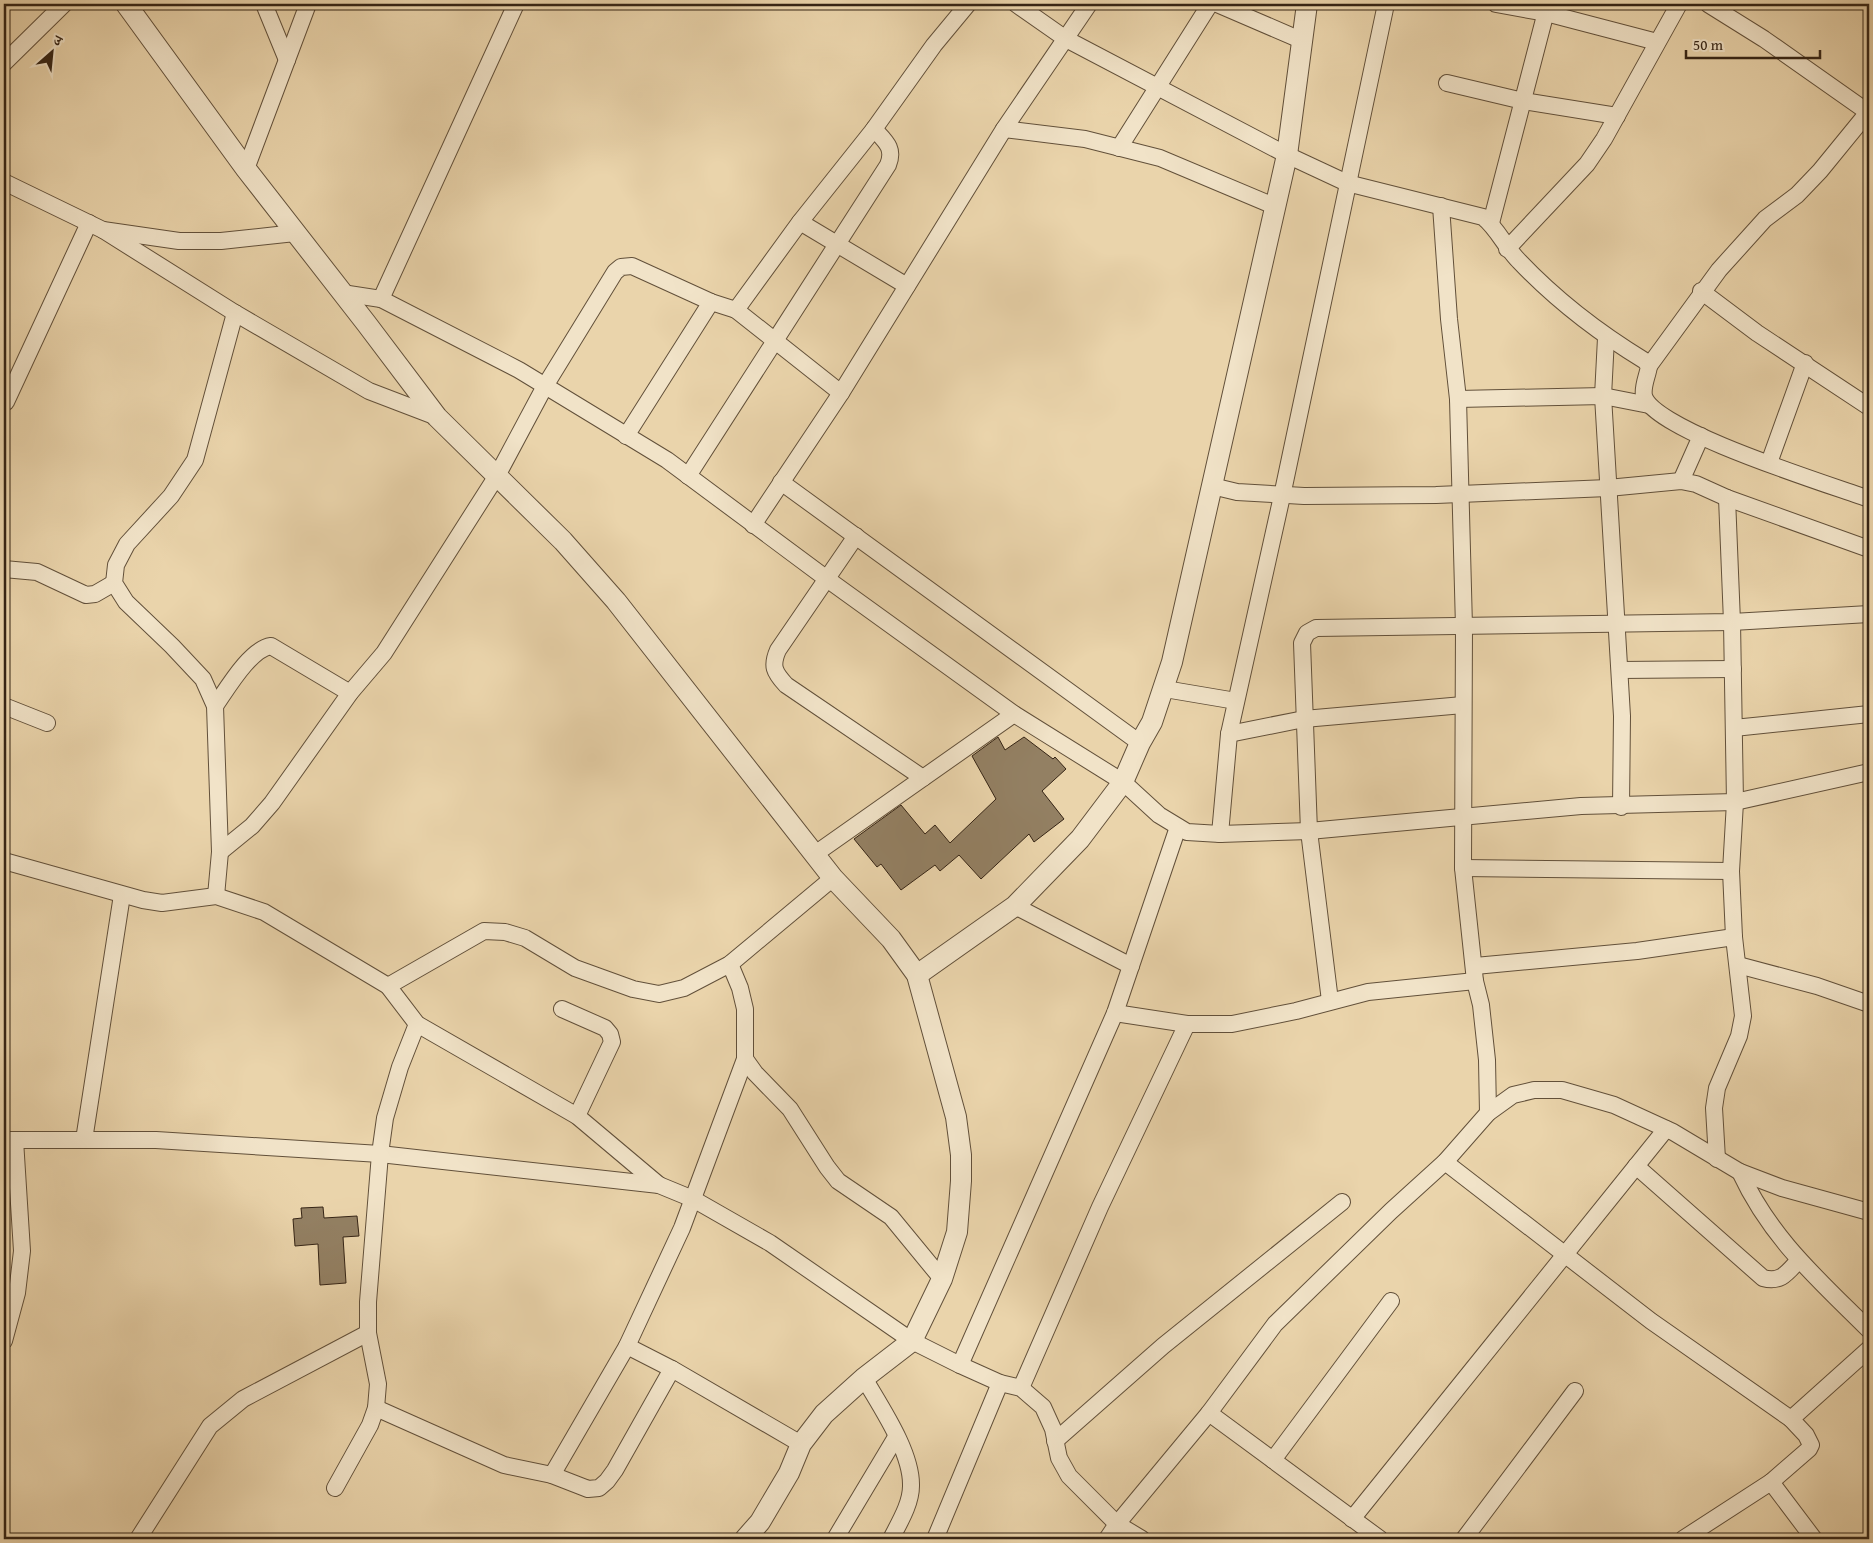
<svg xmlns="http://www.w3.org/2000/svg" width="1873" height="1543" font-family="'Gentium Book Plus','Noto Serif Devanagari',serif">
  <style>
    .building { fill: #938063; stroke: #352415 }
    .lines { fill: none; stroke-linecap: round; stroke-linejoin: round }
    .minor-casing { stroke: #62503a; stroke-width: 18 }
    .tertiary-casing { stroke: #62503a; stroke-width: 22 }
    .minor { stroke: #f1e3c8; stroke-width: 16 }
    .tertiary { stroke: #f1e3c8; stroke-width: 20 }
  </style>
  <rect width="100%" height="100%" fill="#ead4ab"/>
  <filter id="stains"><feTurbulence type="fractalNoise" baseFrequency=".004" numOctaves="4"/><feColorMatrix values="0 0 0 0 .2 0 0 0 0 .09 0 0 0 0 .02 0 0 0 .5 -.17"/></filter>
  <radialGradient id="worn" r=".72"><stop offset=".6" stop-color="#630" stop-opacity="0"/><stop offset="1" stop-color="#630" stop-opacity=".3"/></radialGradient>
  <!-- building -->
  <g class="building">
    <polygon points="998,737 1005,750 1024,737 1053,759 1055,757 1066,769 1042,791 1064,819 1034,842 1029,834 981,879 959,855 940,871 935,865 901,890 881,864 877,867 854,839 901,805 925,834 935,825 950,843 996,799 972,756"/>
    <polygon points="323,1207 324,1218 357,1216 359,1236 343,1237 346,1283 320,1285 318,1244 295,1246 293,1219 302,1218 301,1208"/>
  </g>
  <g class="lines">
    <!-- minor casing -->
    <g class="minor-casing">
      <g id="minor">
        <polyline points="264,4 287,60"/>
        <path d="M1016,4L1066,39L1287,155L1347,183L1483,217C1498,229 1505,247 1519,261C1556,300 1599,333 1645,361L1649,366C1648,375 1642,386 1644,396C1654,431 1831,485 1869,499"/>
        <polyline points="1217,4 1303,41"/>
        <polyline points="1496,4 1546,13 1657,42"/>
        <polyline points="1708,4 1764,39 1869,113"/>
        <polyline points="4,63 64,4"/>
        <polyline points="1447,83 1523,101 1617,116"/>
        <polyline points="1004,129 1085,139 1160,158 1274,206"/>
        <polyline points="1119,148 1210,4"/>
        <polyline points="246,169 308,4"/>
        <polyline points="4,182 103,230 179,241 221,241 295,233"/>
        <polyline points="1441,206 1449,319 1458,399 1464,627 1463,868 1475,981 1481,1005 1487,1060 1488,1113"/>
        <polyline points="800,222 907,286"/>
        <polyline points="1491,223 1548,4"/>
        <polyline points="103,230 235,313 369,391 437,417"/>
        <polyline points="1507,249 1587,164 1604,139 1679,4"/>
        <polyline points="1701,291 1757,333 1869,407"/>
        <polyline points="342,293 381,299 519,370 667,460 827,579 1014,714 1123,782 1159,815 1187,832 1220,834 1309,831 1581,806 1735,802 1869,772"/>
        <polyline points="381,299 516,4"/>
        <polyline points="736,310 800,222 874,129 934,45 968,4"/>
        <polyline points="1606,338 1603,396 1622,716 1621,807"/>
        <polyline points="1649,366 1719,270 1765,219 1797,195 1820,171 1869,111"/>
        <polyline points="1458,399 1603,396 1649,405"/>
        <polyline points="6,402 89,223"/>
        <polyline points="626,436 711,302"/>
        <polyline points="1769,463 1805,363"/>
        <path d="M688,476L888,165C895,148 885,141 874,129"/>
        <polyline points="1681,481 1701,436"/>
        <polyline points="781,482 1140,743"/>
        <polyline points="1212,486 1237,492 1304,496 1436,495 1608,488 1681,481 1696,484 1727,498 1869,549"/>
        <polyline points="753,525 841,393 1004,129 1089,4"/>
        <path d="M856,536L778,650C771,666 774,672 786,685L923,778"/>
        <polyline points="4,569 37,572 86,595 95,594 114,583"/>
        <polyline points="1620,670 1733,669"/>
        <polyline points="1165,689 1236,701"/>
        <polyline points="4,706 47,723"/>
        <path d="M215,706C227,689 250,649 271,646L350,693"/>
        <polyline points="1734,728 1869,714"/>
        <polyline points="1229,734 1304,719 1463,705"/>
        <polyline points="1220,834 1229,734 1282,496 1386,4"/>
        <polyline points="220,852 252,826 272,803 350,693 384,653 498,474 545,386 615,272 621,267 632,266 711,302 736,310 841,393"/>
        <polyline points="815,854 1014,714"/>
        <polyline points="4,861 143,900 162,903 216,896 264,912 388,986 417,1024 577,1116 659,1185"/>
        <polyline points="1463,868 1731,871"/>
        <polyline points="216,896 220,852 215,706 203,679 172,646 126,602 114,583 116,565 127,544 171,496 195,460 235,313"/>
        <polyline points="1015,906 1131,966"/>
        <polyline points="730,964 740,988 745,1009 745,1059 755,1073 790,1109 827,1167 838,1181 891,1217 942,1279"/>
        <polyline points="1738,965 1817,986 1869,1004"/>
        <polyline points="1475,966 1637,951 1734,937"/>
        <polyline points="388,986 484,931 505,932 525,938 575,968 633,989 659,994 684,988 730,964 833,878"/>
        <polyline points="1330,1001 1309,831 1302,643 1307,633 1316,628 1732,622 1869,614"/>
        <polyline points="562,1009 605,1028 610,1034 612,1042 577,1116"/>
        <polyline points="1115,1013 1187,1024 1232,1024 1296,1011 1368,992 1475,981"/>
        <polyline points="4,1140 156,1140 380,1154 659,1185 693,1199 770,1243 912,1341 960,1365 1000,1383 1021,1388 1043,1407 1053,1429 1059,1458 1069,1476 1117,1524 1142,1539"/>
        <polyline points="84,1140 122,895"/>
        <polyline points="1717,1159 1714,1108 1717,1088 1739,1036 1743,1016 1734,937 1731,871 1735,802 1732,622 1727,498"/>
        <polyline points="1445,1162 1651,1321 1791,1419 1869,1349"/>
        <path d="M1636,1166L1763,1278C1781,1283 1787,1273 1799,1260"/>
        <path d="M1740,1172C1771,1239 1818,1279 1869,1330"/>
        <polyline points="4,1341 17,1293 22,1251 15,1140"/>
        <polyline points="627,1346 672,1369 801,1444"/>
        <polyline points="960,1365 1115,1013 1178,827"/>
        <path d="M864,1378C880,1406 912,1452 911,1486C911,1504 899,1523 891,1539"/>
        <polyline points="1021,1388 1100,1207 1187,1024"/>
        <polyline points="376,1408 504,1465 552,1475 588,1489 599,1488 607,1481 615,1470 672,1369"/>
        <polyline points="1209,1413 1380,1539"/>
        <polyline points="1055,1441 1163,1346 1342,1202"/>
        <polyline points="1273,1460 1391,1301"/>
        <polyline points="552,1475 627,1346 682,1228 745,1059"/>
        <polyline points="1771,1482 1809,1449 1811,1445 1806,1435 1791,1419"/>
        <polyline points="335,1488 370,1425 376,1408 378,1384 368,1333 368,1302 380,1154 385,1118 400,1067 417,1024"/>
        <polyline points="1352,1519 1666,1129"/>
        <polyline points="138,1539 210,1426 243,1399 368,1333"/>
        <polyline points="835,1539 896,1437"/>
        <polyline points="935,1539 1000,1383"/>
        <polyline points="1107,1539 1117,1524 1209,1413 1275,1324 1391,1211 1445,1162 1488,1113 1513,1095 1534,1090 1562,1090 1614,1105 1673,1132 1740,1172 1782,1188 1869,1212"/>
        <polyline points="1464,1539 1575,1391"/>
        <polyline points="1683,1539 1771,1482 1814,1539"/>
      </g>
    </g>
    <!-- tertiary casing -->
    <g class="tertiary-casing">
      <g id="tertiary">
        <polyline points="126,4 246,169 366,323 437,417 563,541 616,601 833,878 891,939 917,975 956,1117 961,1155 961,1181 957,1232 942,1279 912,1341 864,1378 824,1414 801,1444 789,1473 760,1522 745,1539"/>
        <polyline points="917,975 1015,906 1080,839 1123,782 1140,743 1152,722 1172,662 1287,155 1307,4"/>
      </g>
    </g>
    <!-- minor -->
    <use href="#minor" class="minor"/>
    <!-- tertiary -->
    <use href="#tertiary" class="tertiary"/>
  </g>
  <!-- margin -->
  <rect width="1873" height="1543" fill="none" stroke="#ead4ab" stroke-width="20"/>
  <rect x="5" y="5" width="1863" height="1533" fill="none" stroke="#352415" stroke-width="2.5"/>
  <rect x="10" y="10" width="1853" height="1523" fill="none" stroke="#352415"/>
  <!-- north arrow -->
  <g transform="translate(52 52) rotate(27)" stroke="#f1e3c8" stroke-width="4" paint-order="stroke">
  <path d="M0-4L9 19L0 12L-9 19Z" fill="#352415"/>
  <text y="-8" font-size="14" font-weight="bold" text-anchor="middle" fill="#352415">उ</text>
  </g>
  <!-- scale -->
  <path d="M1686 50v8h134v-8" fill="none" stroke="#352415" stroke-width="2.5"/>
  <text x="1693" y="50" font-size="15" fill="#352415" stroke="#f1e3c8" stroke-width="4" paint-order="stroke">50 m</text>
  <rect width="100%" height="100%" filter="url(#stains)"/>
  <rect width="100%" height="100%" fill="url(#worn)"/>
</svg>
